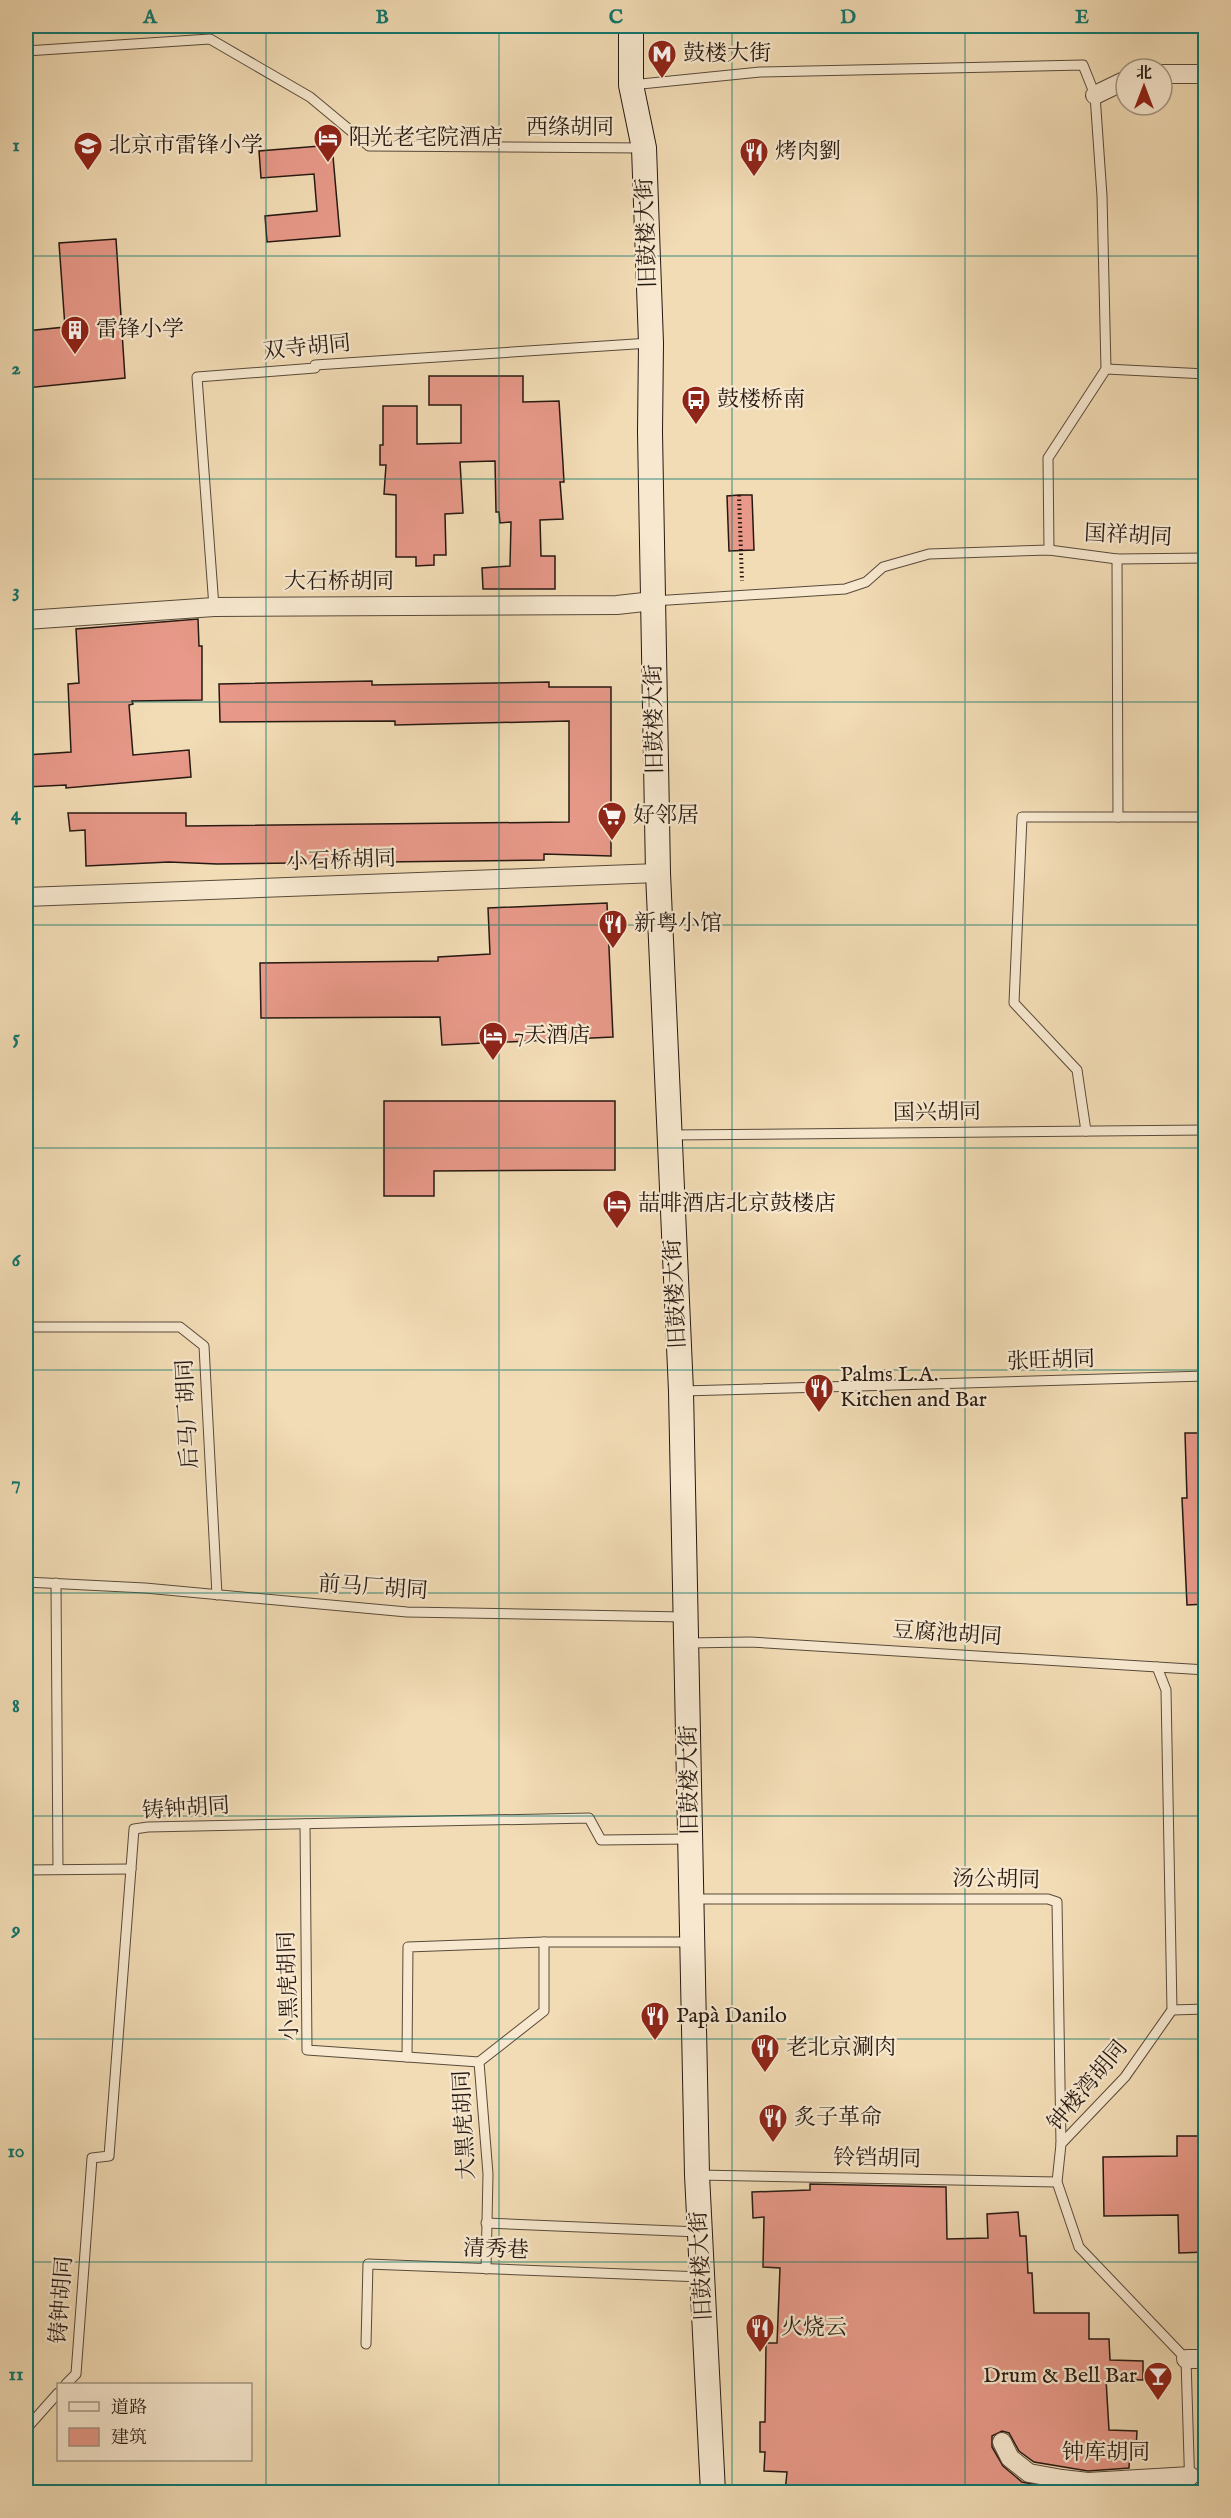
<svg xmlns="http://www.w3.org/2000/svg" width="1231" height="2518" font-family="'IM FELL English','Noto Serif SC',serif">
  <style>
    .building { fill: #e89989; stroke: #261912; stroke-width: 1.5 }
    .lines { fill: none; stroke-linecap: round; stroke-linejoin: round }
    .lane-casing { stroke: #594a3b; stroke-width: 11 }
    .street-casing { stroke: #594a3b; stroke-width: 20 }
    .secondary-casing { stroke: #261912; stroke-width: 26 }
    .path { stroke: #261912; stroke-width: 4; stroke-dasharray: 1.5 3; stroke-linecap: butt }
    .lane { stroke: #f7e8cf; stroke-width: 9 }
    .street { stroke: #f7e8cf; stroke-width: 18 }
    .secondary { stroke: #f7e8cf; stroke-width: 24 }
    .grid { fill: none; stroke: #0f766e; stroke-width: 1.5; stroke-opacity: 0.55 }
    .labels { text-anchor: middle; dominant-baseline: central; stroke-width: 4.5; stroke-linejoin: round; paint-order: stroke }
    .poi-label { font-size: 22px; fill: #261912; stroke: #f7e8cf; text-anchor: start }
    .street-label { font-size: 22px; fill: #261912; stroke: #f7e8cf }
    .neatline { fill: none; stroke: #0f766e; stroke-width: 2 }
    .grid-label { font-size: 20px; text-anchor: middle; font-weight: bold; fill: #0f766e }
  </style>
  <rect width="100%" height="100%" fill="#f2dcb5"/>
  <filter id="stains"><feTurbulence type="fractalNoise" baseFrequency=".00333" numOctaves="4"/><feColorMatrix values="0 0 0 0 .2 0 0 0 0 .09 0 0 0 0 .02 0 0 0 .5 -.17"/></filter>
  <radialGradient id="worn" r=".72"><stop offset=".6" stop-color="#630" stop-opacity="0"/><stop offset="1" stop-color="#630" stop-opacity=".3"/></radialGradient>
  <!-- building -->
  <g class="building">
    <polygon points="332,145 340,236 267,242 265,216 317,211 314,174 261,178 259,151"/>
    <polygon points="116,239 125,378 26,388 26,331 65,327 59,243"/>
    <polygon points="429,376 523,376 523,402 559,401 563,464 564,482 560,482 563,519 540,520 541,556 555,556 555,589 483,589 482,568 510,566 511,522 500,523 499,512 496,512 495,461 460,462 463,513 445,514 446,555 434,555 434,565 416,566 416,557 396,557 396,495 384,494 386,465 380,465 380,445 383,445 383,406 417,406 417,444 461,443 461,405 429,405"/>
    <polygon points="739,495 752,495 754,550 729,551 727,496"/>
    <polygon points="198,619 199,646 202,646 202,700 132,701 133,704 129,705 133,755 189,750 191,777 66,788 66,785 26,787 26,755 71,752 68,684 79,683 76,629"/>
    <polygon points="372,681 372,685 549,682 549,687 611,687 611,856 544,854 544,860 217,864 169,862 86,866 85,830 70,831 68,813 186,813 186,826 569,822 569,721 395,725 395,721 220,722 219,684"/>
    <polygon points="607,903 613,1037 442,1045 440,1017 261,1018 260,963 438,961 438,957 490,954 488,908"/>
    <polygon points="384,1101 615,1101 615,1170 434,1171 434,1196 384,1196"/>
    <polygon points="1185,1433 1206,1433 1206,1604 1187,1605 1182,1498 1187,1498"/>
    <polygon points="1177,2136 1206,2136 1206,2252 1179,2253 1178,2215 1104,2216 1103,2157 1177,2156"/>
    <polygon points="810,2184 946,2187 947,2239 988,2238 987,2214 1018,2212 1020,2236 1026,2236 1028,2273 1032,2273 1034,2313 1089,2313 1089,2339 1109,2339 1110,2360 1143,2361 1143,2380 1106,2379 1109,2430 1137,2431 1136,2450 1130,2450 1129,2468 1088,2471 1034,2462 1019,2451 1009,2433 1002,2431 992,2436 992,2447 1003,2466 1022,2482 1081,2493 785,2493 787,2472 764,2471 765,2452 760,2452 760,2422 765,2422 766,2343 777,2343 780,2268 763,2267 764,2217 753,2218 752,2192 810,2190"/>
  </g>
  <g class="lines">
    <!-- lane casing -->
    <g class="lane-casing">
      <g id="lane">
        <polyline points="26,51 210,39 310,97 369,146 642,148"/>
        <polyline points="631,85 760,72 1083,65 1095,95 1102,196 1106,369 1048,458 1049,550"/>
        <polyline points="1106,369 1206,374"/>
        <polyline points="653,601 845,589 866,582 883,567 929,554 1049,550 1117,559 1206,558"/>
        <polyline points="214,607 197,377 315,368 315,365 650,343"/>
        <polyline points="1118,817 1206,817"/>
        <polyline points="1086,1131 1077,1070 1014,1003 1022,817 1118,817 1117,559"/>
        <polyline points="671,1135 1206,1130"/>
        <polyline points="26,1327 180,1327 204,1346 217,1595"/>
        <polyline points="683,1391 1206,1376"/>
        <polyline points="26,1582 145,1588 407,1612 685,1617"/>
        <polyline points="56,1583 58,1869"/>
        <polyline points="687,1643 750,1642 1206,1670"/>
        <polyline points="1157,1667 1166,1690 1172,2010 1125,2077 1061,2144 1057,2182 1079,2247 1186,2359 1190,2492"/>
        <polyline points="305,1824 307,2050 479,2062"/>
        <polyline points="26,1870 131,1869"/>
        <polyline points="692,1899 1048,1899 1057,1902 1061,2144"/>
        <polyline points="1172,2010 1206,2009"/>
        <polyline points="407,2057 408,1947 544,1942 692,1942"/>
        <polyline points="697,2175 1057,2182"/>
        <polyline points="486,2223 699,2232"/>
        <polyline points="486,2269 488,2174 479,2062 544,2011 544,1942"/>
        <polyline points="366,2344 368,2264 702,2277"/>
        <polyline points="66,2384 76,2374 92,2158 109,2156 134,1829 148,1827 589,1818 601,1840 689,1839"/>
        <polyline points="26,2429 58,2393"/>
      </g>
    </g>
    <!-- street casing -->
    <g class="street-casing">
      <g id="street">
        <polyline points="1162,74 1206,74"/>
        <polyline points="1095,95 1126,80"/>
        <polyline points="26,620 214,607 617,605 653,601"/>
        <polyline points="26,897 658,873"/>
        <polyline points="1186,2359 1206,2359"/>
        <polyline points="1002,2442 1010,2458 1029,2473 1062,2479 1088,2482 1190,2476"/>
      </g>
    </g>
    <!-- secondary casing -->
    <g class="secondary-casing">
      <polyline id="secondary" points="631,26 631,85 644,148 651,343 650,432 658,873 681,1391 697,2175 713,2492"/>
    </g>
    <!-- path -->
    <polyline class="path" points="739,495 742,581"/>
    <!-- lane -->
    <use href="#lane" class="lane"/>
    <!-- street -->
    <use href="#street" class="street"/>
    <!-- secondary -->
    <use href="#secondary" class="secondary"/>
  </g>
  <!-- grid -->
  <path class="grid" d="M266,26V2492M499,26V2492M732,26V2492M965,26V2492M26,256H1206M26,479H1206M26,702H1206M26,925H1206M26,1148H1206M26,1370H1206M26,1593H1206M26,1816H1206M26,2039H1206M26,2262H1206"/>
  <!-- icons -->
  <defs>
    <g id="metro-pin" transform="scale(1.5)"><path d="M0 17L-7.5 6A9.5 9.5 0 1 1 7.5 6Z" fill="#8f2418" stroke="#f7e8cf"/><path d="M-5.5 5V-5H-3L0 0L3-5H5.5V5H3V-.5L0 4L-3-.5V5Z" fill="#fff"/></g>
    <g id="hotel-pin" transform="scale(1.5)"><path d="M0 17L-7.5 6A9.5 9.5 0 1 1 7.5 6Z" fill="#8f2418" stroke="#f7e8cf"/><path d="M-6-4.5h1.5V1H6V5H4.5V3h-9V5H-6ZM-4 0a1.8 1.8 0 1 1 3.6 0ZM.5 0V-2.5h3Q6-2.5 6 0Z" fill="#fff"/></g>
    <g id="school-pin" transform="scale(1.5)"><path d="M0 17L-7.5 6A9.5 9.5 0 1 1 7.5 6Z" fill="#8f2418" stroke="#f7e8cf"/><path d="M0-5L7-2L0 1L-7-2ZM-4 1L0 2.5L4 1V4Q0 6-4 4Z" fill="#fff"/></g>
    <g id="restaurant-pin" transform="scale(1.5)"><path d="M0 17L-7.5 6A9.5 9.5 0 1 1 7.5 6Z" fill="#8f2418" stroke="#f7e8cf"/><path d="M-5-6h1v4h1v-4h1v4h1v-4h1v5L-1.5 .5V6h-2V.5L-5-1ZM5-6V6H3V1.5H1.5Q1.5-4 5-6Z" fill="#fff"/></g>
    <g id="building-pin" transform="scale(1.5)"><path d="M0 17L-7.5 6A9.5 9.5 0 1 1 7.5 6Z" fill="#8f2418" stroke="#f7e8cf"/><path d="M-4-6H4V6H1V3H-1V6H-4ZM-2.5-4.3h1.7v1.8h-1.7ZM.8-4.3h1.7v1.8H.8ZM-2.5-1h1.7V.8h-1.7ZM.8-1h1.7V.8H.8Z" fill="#fff"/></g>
    <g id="bus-pin" transform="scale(1.5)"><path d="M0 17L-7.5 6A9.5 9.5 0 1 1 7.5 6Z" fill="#8f2418" stroke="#f7e8cf"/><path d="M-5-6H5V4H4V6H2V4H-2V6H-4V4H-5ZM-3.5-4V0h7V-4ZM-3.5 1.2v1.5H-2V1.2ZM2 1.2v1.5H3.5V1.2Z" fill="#fff"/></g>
    <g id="supermarket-pin" transform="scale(1.5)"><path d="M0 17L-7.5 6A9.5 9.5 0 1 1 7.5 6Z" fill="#8f2418" stroke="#f7e8cf"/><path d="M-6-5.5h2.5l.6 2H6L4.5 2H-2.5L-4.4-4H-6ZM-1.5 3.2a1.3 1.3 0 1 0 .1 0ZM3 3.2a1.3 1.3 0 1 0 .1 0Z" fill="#fff"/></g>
    <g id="bar-pin" transform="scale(1.5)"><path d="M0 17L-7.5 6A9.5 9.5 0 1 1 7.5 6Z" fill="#8f2418" stroke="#f7e8cf"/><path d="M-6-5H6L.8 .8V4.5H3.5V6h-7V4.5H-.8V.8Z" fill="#fff"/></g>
  </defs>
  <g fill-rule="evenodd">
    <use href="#metro-pin" x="662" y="54"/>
    <use href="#hotel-pin" x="328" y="138"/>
    <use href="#school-pin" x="88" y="146"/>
    <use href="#restaurant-pin" x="754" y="152"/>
    <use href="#building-pin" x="75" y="330"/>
    <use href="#bus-pin" x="696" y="400"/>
    <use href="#supermarket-pin" x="612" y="816"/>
    <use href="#restaurant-pin" x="613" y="924"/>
    <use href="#hotel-pin" x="493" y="1036"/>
    <use href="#hotel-pin" x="617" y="1204"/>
    <use href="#restaurant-pin" x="819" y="1388"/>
    <use href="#restaurant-pin" x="655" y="2016"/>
    <use href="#restaurant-pin" x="765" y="2048"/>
    <use href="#restaurant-pin" x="773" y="2118"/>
    <use href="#restaurant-pin" x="760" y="2328"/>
    <use href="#bar-pin" x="1158" y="2376"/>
  </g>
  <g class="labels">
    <!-- poi labels -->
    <g class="poi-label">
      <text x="683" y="54">鼓楼大街</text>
      <text x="349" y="138">阳光老宅院酒店</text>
      <text x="109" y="146">北京市雷锋小学</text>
      <text x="775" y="152">烤肉劉</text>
      <text x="96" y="330">雷锋小学</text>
      <text x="717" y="400">鼓楼桥南</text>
      <text x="633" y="816">好邻居</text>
      <text x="634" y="924">新粤小馆</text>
      <text x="514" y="1036">7天酒店</text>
      <text x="638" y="1204">喆啡酒店北京鼓楼店</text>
      <text x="840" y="1375">Palms L.A.<tspan x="840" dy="25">Kitchen and Bar</tspan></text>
      <text x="676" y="2016">Papà Danilo</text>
      <text x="786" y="2048">老北京涮肉</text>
      <text x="794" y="2118">炙子革命</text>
      <text x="781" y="2328">火烧云</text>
      <text x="1137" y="2376" text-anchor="end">Drum &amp; Bell Bar</text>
    </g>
    <!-- street labels -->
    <g class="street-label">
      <text x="570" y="128">西绦胡同</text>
      <text transform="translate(647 233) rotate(-92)">旧鼓楼大街</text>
      <text transform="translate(307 348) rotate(-6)">双寺胡同</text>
      <text transform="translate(1128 536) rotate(3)">国祥胡同</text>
      <text x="339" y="582">大石桥胡同</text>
      <text transform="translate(655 719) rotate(-91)">旧鼓楼大街</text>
      <text transform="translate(341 861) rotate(-2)">小石桥胡同</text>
      <text transform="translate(937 1113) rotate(-1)">国兴胡同</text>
      <text transform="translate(676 1294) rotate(-93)">旧鼓楼大街</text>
      <text transform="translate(1051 1361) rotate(-2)">张旺胡同</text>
      <text transform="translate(188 1414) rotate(-93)">后马厂胡同</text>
      <text transform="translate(373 1588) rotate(4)">前马厂胡同</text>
      <text transform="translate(947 1634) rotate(4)">豆腐池胡同</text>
      <text transform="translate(690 1780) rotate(-91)">旧鼓楼大街</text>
      <text transform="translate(186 1809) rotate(-4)">铸钟胡同</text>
      <text transform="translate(996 1880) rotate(1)">汤公胡同</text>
      <text transform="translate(289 1986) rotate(-92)">小黑虎胡同</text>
      <text transform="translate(1088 2086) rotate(-50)">钟楼湾胡同</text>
      <text transform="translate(465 2125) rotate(-93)">大黑虎胡同</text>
      <text transform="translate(877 2159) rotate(1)">铃铛胡同</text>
      <text transform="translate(496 2250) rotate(2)">清秀巷</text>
      <text transform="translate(702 2266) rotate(-93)">旧鼓楼大街</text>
      <text transform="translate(62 2300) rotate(-86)">铸钟胡同</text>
      <text x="1106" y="2453">钟库胡同</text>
    </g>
  </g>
  <!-- margin -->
  <rect width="1231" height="2518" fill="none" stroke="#f2dcb5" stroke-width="66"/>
  <!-- legend -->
  <rect x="57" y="2383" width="195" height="78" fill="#f7e8cf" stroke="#a39583" stroke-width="1.5"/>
  <rect x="69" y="2402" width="30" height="9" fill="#f7e8cf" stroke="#a39583" stroke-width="1.5"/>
  <text x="111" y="2413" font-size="18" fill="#261912">道路</text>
  <rect x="69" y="2428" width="30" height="18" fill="#e89989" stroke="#a39583" stroke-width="1.5"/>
  <text x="111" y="2443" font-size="18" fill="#261912">建筑</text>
  <!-- north arrow -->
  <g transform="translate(1144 87)"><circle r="28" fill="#f7e8cf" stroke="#a39583" stroke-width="1.5"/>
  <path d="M0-4.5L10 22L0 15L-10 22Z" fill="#8f2418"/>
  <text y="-9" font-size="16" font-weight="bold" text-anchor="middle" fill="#261912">北</text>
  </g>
  <rect x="33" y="33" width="1165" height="2452" class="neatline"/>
  <g class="grid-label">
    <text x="150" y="23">A</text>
    <text x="382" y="23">B</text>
    <text x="616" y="23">C</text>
    <text x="848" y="23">D</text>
    <text x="1082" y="23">E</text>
    <text x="16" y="151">1</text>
    <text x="16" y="374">2</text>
    <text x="16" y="597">3</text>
    <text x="16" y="820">4</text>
    <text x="16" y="1043">5</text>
    <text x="16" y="1266">6</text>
    <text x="16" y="1489">7</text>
    <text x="16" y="1712">8</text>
    <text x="16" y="1935">9</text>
    <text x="16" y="2157">10</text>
    <text x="16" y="2380">11</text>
  </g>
  <rect width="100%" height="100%" filter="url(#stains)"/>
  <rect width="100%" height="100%" fill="url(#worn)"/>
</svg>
